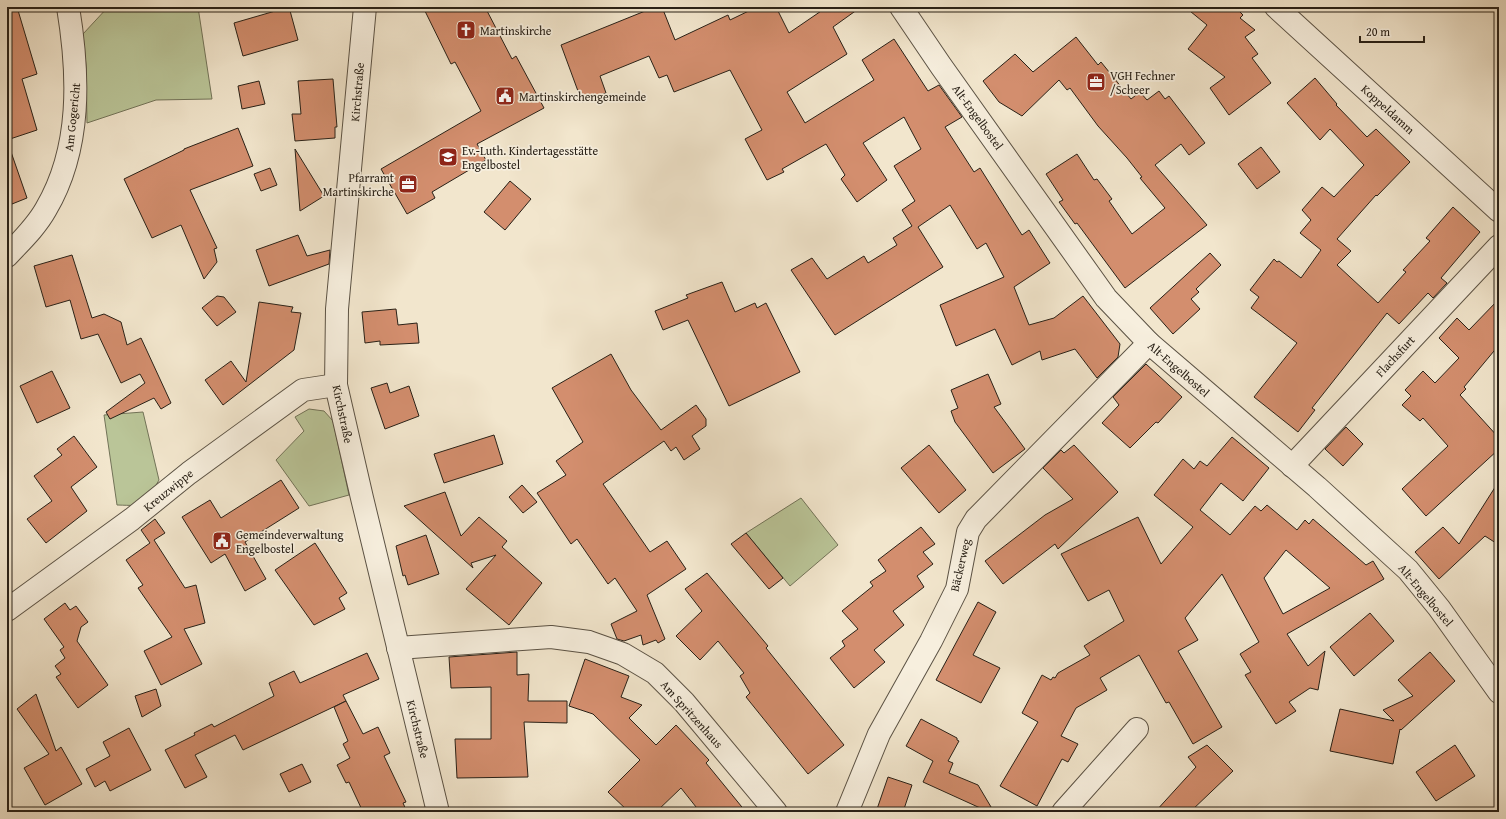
<svg xmlns="http://www.w3.org/2000/svg" width="1506" height="819" font-family="'Gentium Book Plus',serif">
  <style>
    .green { fill: #bac598; stroke: #727358 }
    .building { fill: #d38e6e; stroke: #292117; fill-rule: evenodd }
    .lines { fill: none; stroke-linecap: round; stroke-linejoin: round }
    .minor-casing { stroke: #5b5244; stroke-width: 24 }
    .tertiary-casing { stroke: #5b5244; stroke-width: 24 }
    .minor { stroke: #f7efde; stroke-width: 22 }
    .tertiary { stroke: #f7efde; stroke-width: 22 }
    .labels { text-anchor: middle; dominant-baseline: central; stroke-width: 3.5; stroke-linejoin: round; paint-order: stroke }
    .poi-label { font-size: 12px; fill: #292117; stroke: #f7efde; text-anchor: start }
    .street-label { font-size: 12px; fill: #292117; stroke: #f7efde }
  </style>
  <rect width="100%" height="100%" fill="#f2e6cd"/>
  <filter id="stains"><feTurbulence type="fractalNoise" baseFrequency=".005" numOctaves="4"/><feColorMatrix values="0 0 0 0 .2 0 0 0 0 .09 0 0 0 0 .02 0 0 0 .5 -.17"/></filter>
  <radialGradient id="worn" r=".72"><stop offset=".6" stop-color="#630" stop-opacity="0"/><stop offset="1" stop-color="#630" stop-opacity=".3"/></radialGradient>
  <!-- green -->
  <g class="green">
    <polygon points="108,7 198,7 212,99 156,100 87,123 86,66 83,34"/>
    <polygon points="309,409 324,411 333,421 349,495 309,506 276,460 304,431 295,417"/>
    <path d="M143,412L159,480C143,507 147,506 117,505L104,415Z"/>
    <polygon points="801,498 838,545 790,586 746,533"/>
  </g>
  <!-- building -->
  <g class="building">
    <polygon points="7,7 17,7 37,74 22,79 37,130 7,140"/>
    <polygon points="289,7 298,40 243,56 234,23"/>
    <polygon points="423,7 485,7 512,59 516,56 544,108 477,144 486,160 432,192 435,198 407,214 381,169 481,111 455,62 451,64"/>
    <polygon points="655,7 662,7 675,40 728,15 730,20 757,7 776,7 789,33 827,7 861,7 833,27 847,54 787,92 805,123 874,80 862,60 894,39 928,91 939,85 962,117 945,127 974,172 980,168 1022,235 1029,230 1050,263 1014,287 1029,325 1054,318 1083,296 1120,344 1118,357 1097,378 1075,349 1042,360 1040,351 1012,365 995,329 956,346 940,305 1004,277 986,243 977,249 950,205 918,227 943,267 835,335 791,270 812,258 827,279 864,256 868,263 897,245 893,238 912,226 902,210 915,201 894,166 921,149 904,117 863,143 887,180 857,202 841,179 845,175 826,144 782,169 784,172 767,180 745,139 762,130 730,70 674,92 667,75 659,78 649,56 600,76 606,93 582,102 561,45"/>
    <polygon points="1185,7 1235,7 1243,15 1240,18 1255,30 1245,37 1258,54 1252,58 1271,83 1229,115 1210,88 1225,77 1188,49 1207,25"/>
    <polygon points="1076,37 1098,65 1101,62 1131,99 1140,92 1147,100 1159,91 1165,99 1169,96 1205,143 1189,155 1181,144 1155,165 1207,225 1125,288 1077,223 1075,224 1059,202 1063,200 1046,174 1077,154 1094,180 1097,179 1112,199 1109,201 1132,234 1165,208 1140,178 1142,177 1127,158 1098,126 1070,88 1067,90 1059,80 1022,116 999,102 983,81 1015,54 1033,72"/>
    <polygon points="1315,78 1337,104 1336,105 1367,137 1376,129 1410,162 1377,196 1376,195 1337,239 1351,251 1337,265 1378,303 1406,272 1403,270 1430,241 1426,238 1453,207 1480,232 1441,278 1447,283 1433,298 1428,293 1399,324 1387,313 1312,408 1315,410 1298,432 1254,397 1297,343 1251,308 1259,297 1250,290 1274,259 1277,262 1279,261 1301,278 1321,250 1300,233 1311,220 1302,210 1322,187 1334,197 1364,165 1330,129 1320,140 1287,103"/>
    <polygon points="333,79 337,127 335,127 335,138 295,141 292,114 301,114 298,81"/>
    <polygon points="259,81 265,104 242,109 238,86"/>
    <polygon points="238,128 253,166 190,190 217,248 214,249 217,262 204,279 181,225 152,238 124,179 184,150 184,149"/>
    <polygon points="1261,147 1280,172 1257,189 1238,164"/>
    <polygon points="7,149 10,149 27,198 7,206"/>
    <polygon points="295,149 324,196 300,211"/>
    <polygon points="270,168 277,185 261,191 254,174"/>
    <polygon points="510,181 531,199 505,230 484,212"/>
    <polygon points="298,235 307,256 330,250 329,264 269,286 256,250"/>
    <polygon points="1210,253 1221,265 1196,289 1199,292 1191,299 1200,309 1173,334 1150,308"/>
    <polygon points="72,255 92,318 104,314 121,322 127,345 141,338 171,403 161,409 154,398 110,419 106,412 145,383 140,374 121,383 98,334 81,339 70,300 46,307 34,266"/>
    <polygon points="722,282 735,312 755,303 757,308 766,303 800,372 729,406 688,320 663,330 655,311 688,298 686,295"/>
    <polygon points="217,296 224,297 236,312 217,326 202,308"/>
    <polygon points="1499,299 1499,345 1464,387 1466,389 1460,395 1499,438 1499,449 1426,516 1402,489 1448,446 1423,418 1420,421 1402,405 1411,396 1405,390 1423,371 1435,383 1459,358 1439,338 1457,318 1469,330"/>
    <polygon points="259,302 293,307 291,312 301,313 294,350 223,405 205,380 231,361 246,382"/>
    <polygon points="396,309 398,325 417,323 419,343 380,345 380,341 365,343 362,312"/>
    <polygon points="611,354 631,390 661,430 696,405 706,419 706,426 692,436 700,449 684,460 676,447 671,451 664,441 603,484 650,552 667,541 686,569 647,595 665,639 658,643 656,640 643,645 641,635 624,641 617,639 611,624 637,611 615,578 608,584 577,539 571,544 537,493 566,475 556,461 583,442 552,388"/>
    <polygon points="1146,364 1182,397 1158,423 1156,422 1130,448 1102,423 1119,405 1113,397"/>
    <polygon points="52,371 70,408 37,423 20,386"/>
    <polygon points="988,374 1001,404 994,407 1025,449 993,473 955,422 951,411 958,408 951,390"/>
    <polygon points="387,383 390,393 409,386 419,416 385,429 371,388"/>
    <polygon points="1346,427 1363,444 1343,466 1325,449"/>
    <polygon points="494,435 503,464 444,483 434,454"/>
    <polygon points="74,436 97,467 71,487 87,511 46,543 27,519 52,501 34,476 62,455 57,449"/>
    <path d="M1232,437L1269,468L1243,501L1221,483L1200,510L1230,535L1255,506L1261,511L1267,505L1297,530L1305,520L1309,524L1313,519L1366,565L1373,561L1384,579L1287,634L1308,666L1325,651L1318,690L1310,688L1289,702L1296,711L1276,724L1245,675L1251,672L1240,654L1259,642L1222,574L1185,618L1198,640L1178,651L1222,727L1193,744L1169,702L1166,703L1139,655L1100,678L1107,690L1076,708L1061,736L1078,744L1068,762L1062,759L1037,806L1000,786L1038,722L1022,713L1042,675L1051,680L1053,677L1055,678L1058,673L1090,655L1084,646L1124,621L1109,590L1088,601L1061,554L1138,517L1161,564L1193,527L1154,495L1183,459L1194,469L1200,461L1207,466ZM1286,550L1330,588L1283,614L1264,578Z"/>
    <polygon points="929,445 966,490 939,513 901,468"/>
    <polygon points="1074,445 1118,492 1058,549 1055,544 1003,584 985,561 1045,515 1073,499 1043,468 1061,450 1064,453"/>
    <polygon points="281,480 299,508 245,542 266,579 245,591 225,554 211,563 182,517 210,500 221,518"/>
    <polygon points="1499,481 1499,545 1485,536 1439,579 1415,552 1443,527 1459,544"/>
    <polygon points="522,485 537,502 523,513 509,497"/>
    <polygon points="445,492 461,536 479,517 507,541 502,547 542,583 509,625 466,589 496,555 471,563 473,568 404,506"/>
    <polygon points="155,519 165,533 154,540 185,588 196,585 205,623 184,629 202,664 161,685 144,651 172,637 138,588 143,585 126,560 150,543 141,530"/>
    <polygon points="921,527 935,544 923,552 933,564 917,576 924,587 893,611 904,625 874,650 885,662 854,688 830,658 845,646 842,641 858,629 842,611 873,586 870,582 886,571 878,560"/>
    <polygon points="746,533 783,578 769,589 731,544"/>
    <polygon points="426,535 439,574 408,585 405,575 403,576 396,546"/>
    <polygon points="315,543 347,593 339,598 345,609 314,625 275,570"/>
    <polygon points="707,573 768,646 766,648 844,745 808,774 746,697 750,693 740,676 744,673 718,641 700,660 676,636 702,611 685,589"/>
    <polygon points="978,602 996,612 973,655 1000,668 981,703 936,680"/>
    <polygon points="65,603 70,610 76,606 88,622 81,627 77,641 108,685 78,708 56,677 61,674 55,666 65,658 60,650 64,647 44,619"/>
    <polygon points="1370,613 1394,641 1354,676 1330,647"/>
    <polygon points="517,652 517,675 529,674 528,701 567,701 567,723 524,722 528,777 457,778 455,739 491,739 491,687 451,688 449,657"/>
    <polygon points="1430,652 1455,681 1401,730 1400,729 1393,764 1330,751 1340,709 1394,721 1383,710 1413,696 1398,680"/>
    <polygon points="367,653 379,679 343,695 346,701 243,750 235,735 195,755 207,777 185,788 165,750 195,735 194,733 212,724 214,727 274,696 269,683 294,671 300,683"/>
    <polygon points="585,659 629,676 621,697 642,705 629,718 656,745 676,725 709,760 706,763 746,812 700,812 681,788 656,812 629,812 608,792 640,760 593,714 569,706"/>
    <polygon points="156,689 161,706 142,717 135,696"/>
    <polygon points="36,694 56,751 61,747 82,784 45,805 24,768 49,754 17,709"/>
    <polygon points="346,701 363,734 378,727 390,753 384,756 406,802 403,803 407,812 363,812 349,782 346,783 337,765 350,758 343,744 348,741 334,707"/>
    <polygon points="921,719 957,738 957,740 959,741 948,761 953,763 949,773 978,785 994,812 989,812 923,782 933,761 906,746"/>
    <polygon points="129,728 151,770 110,791 105,781 95,787 86,769 110,756 103,742"/>
    <polygon points="1207,745 1233,771 1190,812 1155,812 1196,767 1188,757"/>
    <polygon points="1455,745 1475,776 1436,801 1416,772"/>
    <polygon points="302,764 311,782 289,792 280,774"/>
    <polygon points="888,777 912,785 903,812 876,812"/>
  </g>
  <g class="lines">
    <!-- minor casing -->
    <g class="minor-casing">
      <g id="minor">
        <polyline points="365,7 337,309 336,385 362,498 438,812"/>
        <polyline points="1276,7 1499,211"/>
        <path d="M7,256C21,241 36,227 46,209C82,148 79,74 68,7"/>
        <polyline points="1292,466 1499,246"/>
        <polyline points="7,610 132,519 189,473 303,390 336,385"/>
        <polyline points="398,648 551,637 589,642 623,654 655,673 684,702 776,812"/>
        <polyline points="847,812 879,734 931,641 957,589 968,532 976,519 1149,343"/>
        <polyline points="1063,812 1137,729"/>
      </g>
    </g>
    <!-- tertiary casing -->
    <g class="tertiary-casing">
      <polyline id="tertiary" points="901,7 941,66 1106,298 1149,343 1317,487 1408,570 1439,608 1499,692"/>
    </g>
    <!-- minor -->
    <use href="#minor" class="minor"/>
    <!-- tertiary -->
    <use href="#tertiary" class="tertiary"/>
  </g>
  <!-- icons -->
  <defs>
    <g id="church-square" transform="scale(1)"><rect x="-9" y="-9" width="18" height="18" rx="4" fill="#8f2418" stroke="#f7efde"/><path d="M-1.2-6h2.4v3.5h3.3v2.4h-3.3V6h-2.4V-.1h-3.3v-2.4h3.3Z" fill="#fff"/></g>
    <g id="office-square" transform="scale(1)"><rect x="-9" y="-9" width="18" height="18" rx="4" fill="#8f2418" stroke="#f7efde"/><path d="M-6-3h4V-5.5h4V-3h4V5H-6ZM-1-4.5V-3h2v-1.5ZM-6 0V1H6V0Z" fill="#fff"/></g>
    <g id="civic-square" transform="scale(1)"><rect x="-9" y="-9" width="18" height="18" rx="4" fill="#8f2418" stroke="#f7efde"/><path d="M-.6-6.5H3V-4.5H.6V-3L4-1V1h2V6H-6V1h2V-1L-.6-3ZM-1.2 2.5V6h2.4V2.5Z" fill="#fff"/></g>
    <g id="school-square" transform="scale(1)"><rect x="-9" y="-9" width="18" height="18" rx="4" fill="#8f2418" stroke="#f7efde"/><path d="M0-5L7-2L0 1L-7-2ZM-4 1L0 2.5L4 1V4Q0 6-4 4Z" fill="#fff"/></g>
  </defs>
  <g fill-rule="evenodd">
    <use href="#church-square" x="466" y="30"/>
    <use href="#office-square" x="1096" y="82"/>
    <use href="#civic-square" x="505" y="96"/>
    <use href="#school-square" x="448" y="157"/>
    <use href="#office-square" x="408" y="184"/>
    <use href="#civic-square" x="222" y="541"/>
  </g>
  <g class="labels">
    <!-- poi labels -->
    <g class="poi-label">
      <text x="480" y="30">Martinskirche</text>
      <text x="1110" y="75">VGH Fechner<tspan x="1110" dy="14">/Scheer</tspan></text>
      <text x="519" y="96">Martinskirchengemeinde</text>
      <text x="462" y="150">Ev.-Luth. Kindertagesstätte<tspan x="462" dy="14">Engelbostel</tspan></text>
      <text x="394" y="177" text-anchor="end">Pfarramt<tspan x="394" dy="14">Martinskirche</tspan></text>
      <text x="236" y="534">Gemeindeverwaltung<tspan x="236" dy="14">Engelbostel</tspan></text>
    </g>
    <!-- street labels -->
    <g class="street-label">
      <text transform="translate(357 92) rotate(-85)">Kirchstraße</text>
      <text transform="translate(1388 109) rotate(42)">Koppeldamm</text>
      <text transform="translate(72 117) rotate(-84)">Am Gogericht</text>
      <text transform="translate(978 117) rotate(54)">Alt-Engelbostel</text>
      <text transform="translate(1395 356) rotate(-47)">Flachsfurt</text>
      <text transform="translate(1179 369) rotate(41)">Alt-Engelbostel</text>
      <text transform="translate(343 414) rotate(78)">Kirchstraße</text>
      <text transform="translate(168 490) rotate(-39)">Kreuzwippe</text>
      <text transform="translate(960 565) rotate(-77)">Bäckerweg</text>
      <text transform="translate(1426 595) rotate(50)">Alt-Engelbostel</text>
      <text transform="translate(692 714) rotate(48)">Am Spritzenhaus</text>
      <text transform="translate(418 729) rotate(76)">Kirchstraße</text>
    </g>
  </g>
  <!-- margin -->
  <rect width="1506" height="819" fill="none" stroke="#f2e6cd" stroke-width="24"/>
  <rect x="8" y="8" width="1490" height="803" fill="none" stroke="#292117" stroke-width="2"/>
  <rect x="12" y="12" width="1482" height="795" fill="none" stroke="#292117"/>
  <!-- scale -->
  <path d="M1360 36v6h64v-6" fill="none" stroke="#292117" stroke-width="2"/>
  <text x="1366" y="36" font-size="12" fill="#292117" stroke="#f7efde" stroke-width="3" paint-order="stroke">20 m</text>
  <rect width="100%" height="100%" filter="url(#stains)"/>
  <rect width="100%" height="100%" fill="url(#worn)"/>
</svg>
